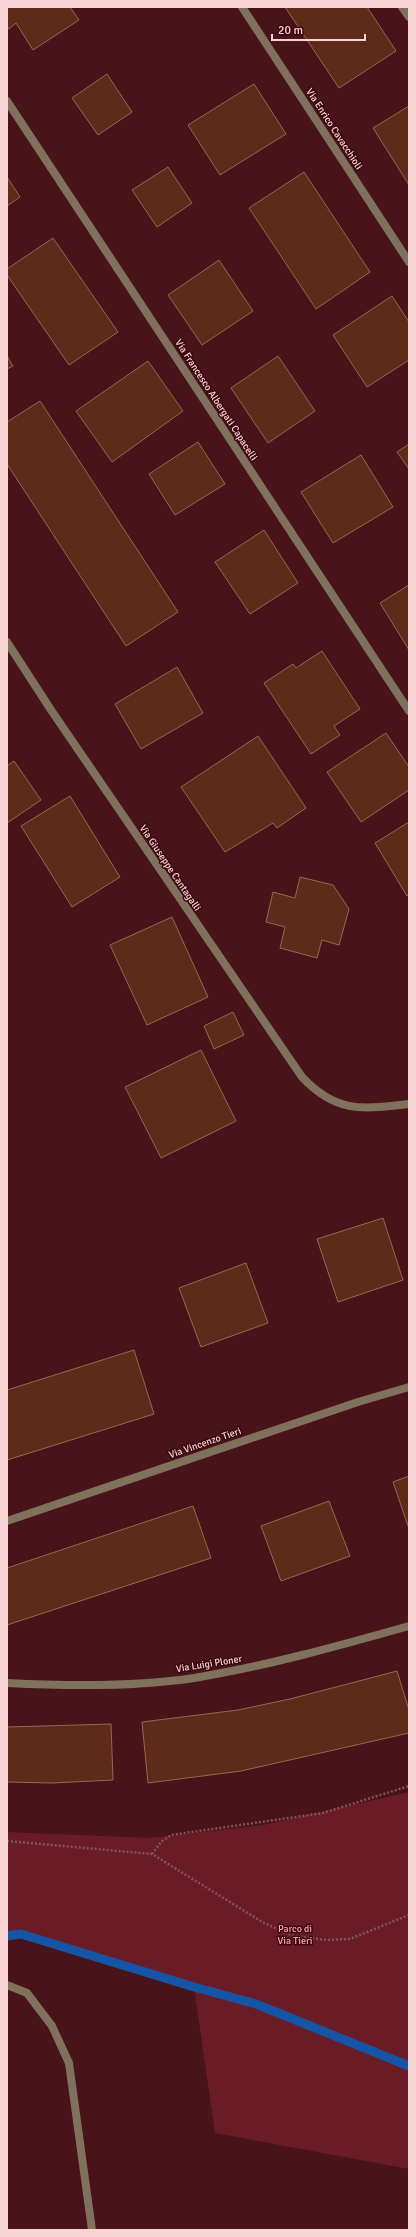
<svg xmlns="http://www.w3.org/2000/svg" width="416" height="2237" font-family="Signika,sans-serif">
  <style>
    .green { fill: #6a1c26 }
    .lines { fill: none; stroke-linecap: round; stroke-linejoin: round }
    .stream { stroke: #1655a5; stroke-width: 9 }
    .building { fill: #5e2b1b; stroke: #9d6352 }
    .path { stroke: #825357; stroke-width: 2.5; stroke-dasharray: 2 2; stroke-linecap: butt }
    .minor { stroke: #80715c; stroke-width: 8 }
    .tertiary { stroke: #80715c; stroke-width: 8 }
    .labels { text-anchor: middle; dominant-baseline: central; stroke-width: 3; stroke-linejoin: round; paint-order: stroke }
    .street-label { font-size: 10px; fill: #f8d4d4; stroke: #3c0810 }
    .park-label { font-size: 10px; fill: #ffa7aa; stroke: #3c0810 }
  </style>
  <rect width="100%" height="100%" fill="#481319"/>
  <!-- green -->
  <polygon class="green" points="409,1792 409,2169 215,2133 194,1987 21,1934 7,1936 7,1832 151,1838 263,1825"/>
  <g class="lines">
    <!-- stream -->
    <polyline class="stream" points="7,1936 21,1934 194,1987 256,2004 409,2066"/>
  </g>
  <!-- building -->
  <g class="building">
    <polygon points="7,7 70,7 79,20 33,50 16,23 9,29 7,26"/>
    <polygon points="285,7 367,7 396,51 339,88"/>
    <polygon points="107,74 132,112 98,135 72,98"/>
    <polygon points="254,84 286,134 220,175 188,125"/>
    <polygon points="409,106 409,185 373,128"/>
    <polygon points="168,167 192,203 157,227 132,190"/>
    <polygon points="304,172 370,272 316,309 249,208"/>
    <polygon points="7,177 20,197 7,206"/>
    <polygon points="53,238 118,332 69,365 7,275 7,269"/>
    <polygon points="219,260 253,311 202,345 168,295"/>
    <polygon points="392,296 409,322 409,360 367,387 333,335"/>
    <polygon points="7,356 13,366 7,369"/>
    <polygon points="278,356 315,411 268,443 231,388"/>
    <polygon points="148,361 183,411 112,462 76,411"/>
    <polygon points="40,401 178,612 126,646 7,464 7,422"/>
    <polygon points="198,442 225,484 175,515 149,474"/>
    <polygon points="409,444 409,469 397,452"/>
    <polygon points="361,455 393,507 333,543 301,492"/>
    <polygon points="264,530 298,583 250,614 215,562"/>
    <polygon points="409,585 409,650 380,603"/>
    <polygon points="322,651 360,709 334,726 340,735 311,754 264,683 293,664 296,668"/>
    <polygon points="177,667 203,713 141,749 115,704"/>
    <polygon points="386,733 409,767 409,790 361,822 327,772"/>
    <polygon points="258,736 306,808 277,828 273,823 225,852 181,787"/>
    <polygon points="14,761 41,800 7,823 7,766"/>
    <polygon points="70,796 120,877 72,907 21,826"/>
    <polygon points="409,822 409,894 407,896 375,843"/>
    <polygon points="300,877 333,885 349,909 339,945 322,940 317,958 280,948 285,927 266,922 273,892 295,898"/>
    <polygon points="172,917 208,997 147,1025 110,945"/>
    <polygon points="233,1012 244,1035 214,1049 204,1026"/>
    <polygon points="201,1050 236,1121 161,1158 125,1087"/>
    <polygon points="383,1218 403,1280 338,1302 317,1239"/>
    <polygon points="246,1263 268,1323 201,1347 179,1288"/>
    <polygon points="134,1350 154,1414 7,1460 7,1390"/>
    <polygon points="409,1476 409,1529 393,1482"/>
    <polygon points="329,1501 350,1556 281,1581 261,1526"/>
    <polygon points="193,1506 211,1558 7,1625 7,1568"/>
    <polygon points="397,1671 409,1710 409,1733 241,1771 148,1783 142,1722 238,1710 290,1699"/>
    <polygon points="111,1724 113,1780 52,1783 7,1782 7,1727"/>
  </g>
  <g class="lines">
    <!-- path -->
    <g class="path">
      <polyline points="7,1841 152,1854 264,1923 294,1936 327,1940 350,1939 409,1915"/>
      <polyline points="152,1854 161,1842 171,1835 323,1813 409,1786"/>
    </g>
    <!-- minor -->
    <g class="minor">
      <polyline points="242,7 409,262"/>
      <polyline points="402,7 409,17"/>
      <polyline points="7,101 409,711"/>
      <path d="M7,642L51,710L302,1077C337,1114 363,1109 409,1104"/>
      <path d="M7,1683C66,1686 136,1687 194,1678C267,1666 338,1646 409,1626"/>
      <polyline points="7,1985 27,1993 52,2026 69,2063 92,2230"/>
    </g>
    <!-- tertiary -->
    <polyline class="tertiary" points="7,1521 358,1402 409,1387"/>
  </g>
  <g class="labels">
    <!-- street labels -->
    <g class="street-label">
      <text transform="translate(334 129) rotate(57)">Via Enrico Cavacchioli</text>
      <text transform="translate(216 400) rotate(57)">Via Francesco Albergati Capacelli</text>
      <text transform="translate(170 868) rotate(56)">Via Giuseppe Cantagalli</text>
      <text transform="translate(205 1443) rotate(-19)">Via Vincenzo Tieri</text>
      <text transform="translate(209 1664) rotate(-9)">Via Luigi Ploner</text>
    </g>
    <!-- park labels -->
    <g class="park-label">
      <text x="295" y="1929">Parco di<tspan x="295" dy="12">Via Tieri</tspan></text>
    </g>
  </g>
  <!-- border -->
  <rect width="416" height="2237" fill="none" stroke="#f8d4d4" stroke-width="16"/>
  <!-- scale -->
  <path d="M272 34v6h93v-6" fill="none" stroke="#f8d4d4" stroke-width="2"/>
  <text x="278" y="34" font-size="12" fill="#f8d4d4" stroke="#3c0810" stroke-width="3" paint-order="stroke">20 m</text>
</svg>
